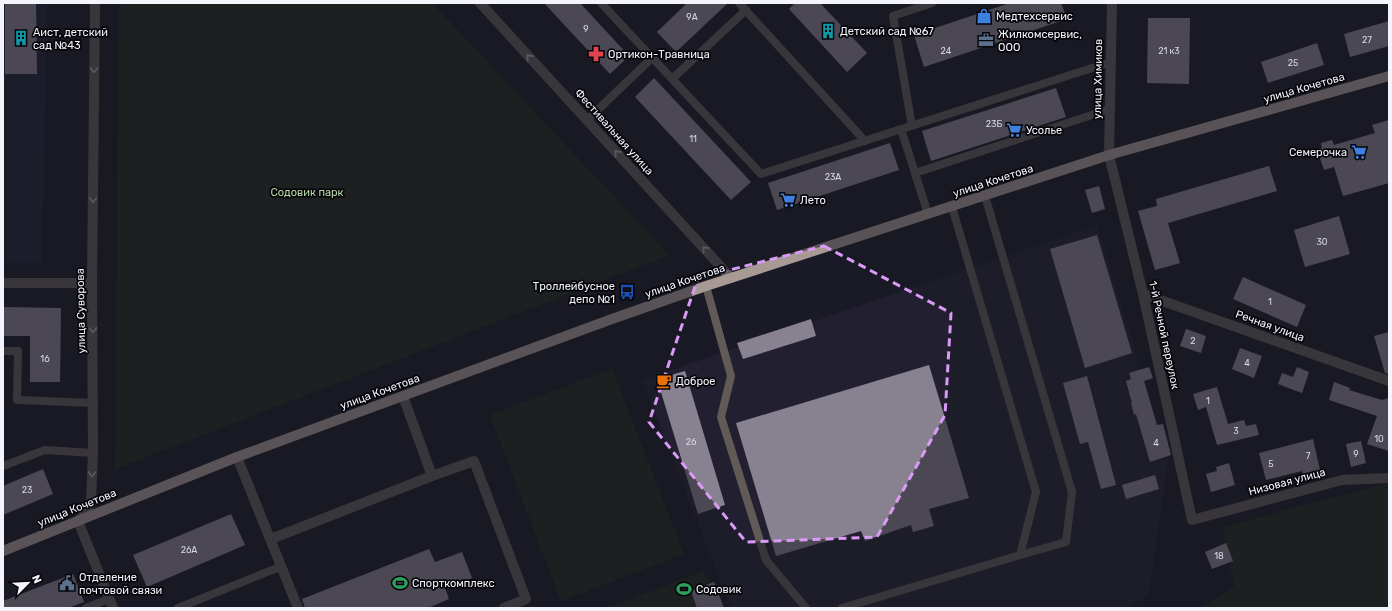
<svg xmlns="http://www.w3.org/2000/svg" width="1392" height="611" font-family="Rubik,sans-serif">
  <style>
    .built { fill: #202232 }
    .industrial { fill: #222030 }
    .green { fill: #21291c }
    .building { fill: #88818f }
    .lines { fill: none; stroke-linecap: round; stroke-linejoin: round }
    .lane { stroke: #615a57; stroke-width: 8 }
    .street { stroke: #615a57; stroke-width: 10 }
    .primary { stroke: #a79a94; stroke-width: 10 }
    .oneway { stroke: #aaa7aa }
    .marked { fill: none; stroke: #da9af6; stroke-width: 3; stroke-dasharray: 8 5; stroke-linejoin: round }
    .labels { text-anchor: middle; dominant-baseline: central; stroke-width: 3.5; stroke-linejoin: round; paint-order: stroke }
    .number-label { font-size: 9px; fill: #d8d7e1 }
    .poi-label { font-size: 11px; fill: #f3f4fc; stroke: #06060a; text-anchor: start }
    .street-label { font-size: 11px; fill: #f3f4fc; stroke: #06060a }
    .park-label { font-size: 11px; fill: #bbd8a9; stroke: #06060a }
  </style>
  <rect width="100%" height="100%" fill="#191a25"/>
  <!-- built -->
  <polygon class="built" points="3,3 47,3 42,263 3,263"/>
  <!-- industrial -->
  <polygon class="industrial" points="1097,225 1168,459 1149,595 1128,608 731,608 642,380"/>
  <!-- green -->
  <g class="green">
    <polygon points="119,3 432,3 669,255 115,469"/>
    <polygon points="612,369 684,554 561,601 490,415"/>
    <polygon points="1389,483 1389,608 1201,608 1234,587 1223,527"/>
    <polygon points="704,571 719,608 608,608"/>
  </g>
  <!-- building -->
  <g class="building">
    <polygon points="5,3 36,3 37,74 5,74"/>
    <polygon points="544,3 580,3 629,56 610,74"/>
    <polygon points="687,3 728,3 676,52 657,32"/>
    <polygon points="795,3 820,3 867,53 847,72 789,9"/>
    <polygon points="1010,3 1061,3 1067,19 924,67 914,35"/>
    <polygon points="1148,18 1190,18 1189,84 1147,83"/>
    <polygon points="1389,21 1389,46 1350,57 1344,34"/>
    <polygon points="1317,43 1324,65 1268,83 1261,62"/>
    <polygon points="654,78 751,182 731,200 635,97"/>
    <polygon points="1056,88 1066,117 931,161 922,131"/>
    <polygon points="1389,120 1389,183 1343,196 1334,167 1324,170 1317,149 1322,148 1321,143 1332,140 1334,145 1375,133 1372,125"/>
    <polygon points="890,143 899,170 777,210 768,183"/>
    <polygon points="1269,166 1277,191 1168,223 1180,263 1155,270 1138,211 1157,206 1156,199"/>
    <polygon points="1099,186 1105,209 1092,213 1085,190"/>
    <polygon points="1339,216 1350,254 1305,267 1294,230"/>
    <polygon points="1097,235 1132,353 1085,368 1050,249"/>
    <polygon points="1243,277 1306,305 1297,327 1233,299"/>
    <polygon points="3,307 61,308 60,382 30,382 30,336 3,336"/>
    <polygon points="811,319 816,336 743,359 737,343"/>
    <polygon points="1186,329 1206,336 1201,353 1180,346"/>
    <polygon points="1389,332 1389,374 1385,373 1374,336"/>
    <polygon points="1240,348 1262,356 1254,378 1232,369"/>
    <polygon points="929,365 969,498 929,509 934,526 913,532 911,525 865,541 861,531 776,556 736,423"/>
    <polygon points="1149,367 1153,378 1144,381 1157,425 1163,424 1171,455 1150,462 1136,414 1134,415 1131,403 1132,403 1126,381 1131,379 1129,373"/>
    <polygon points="1297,367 1309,372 1302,393 1278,384 1282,373 1293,377"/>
    <polygon points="685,371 725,505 698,514 657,379"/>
    <polygon points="1087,376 1116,485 1101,489 1088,442 1080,444 1063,383"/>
    <polygon points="1334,382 1350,388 1349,390 1382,400 1389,398 1389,451 1367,444 1377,416 1329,400"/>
    <polygon points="1217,387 1228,424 1244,420 1246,426 1256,424 1259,435 1217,445 1206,407 1198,410 1193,394"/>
    <polygon points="1313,439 1320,470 1303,474 1302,471 1266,480 1259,453"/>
    <polygon points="1361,441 1366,463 1351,467 1346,444"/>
    <polygon points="1229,463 1235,485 1211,492 1206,474 1217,471 1216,467"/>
    <polygon points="43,469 53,494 3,515 3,486"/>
    <polygon points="1155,475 1159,489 1126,499 1122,485"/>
    <polygon points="231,514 245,545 147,587 133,555"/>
    <polygon points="1226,543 1233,561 1212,569 1205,552"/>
    <polygon points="429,549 435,562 462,552 472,578 445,588 449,599 428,608 305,608 302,599"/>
    <polygon points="73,574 84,602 68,608 3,608 3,601"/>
    <polygon points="714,582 724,608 697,608 691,591"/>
  </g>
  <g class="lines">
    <!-- lane -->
    <g class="lane">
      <polyline points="601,3 761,174 1111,62"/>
      <polyline points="739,3 865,141"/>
      <polyline points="672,79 746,10"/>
      <polyline points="587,120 652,58"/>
      <polyline points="912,126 893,16 932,3"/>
      <polyline points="901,129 928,214"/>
      <polyline points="915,173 1110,109"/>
      <polyline points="985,196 1072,492 1066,542 1020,555"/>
      <polyline points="706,286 731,376 721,417 766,560 806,608"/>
      <polyline points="3,351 18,351 17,400 94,403"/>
      <polyline points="3,466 45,450 93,453"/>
      <polyline points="86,608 109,599"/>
      <polyline points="178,608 282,566"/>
      <polyline points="842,608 1020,555 1036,492 952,207"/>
    </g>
    <!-- street -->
    <g class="street">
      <polyline points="95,3 92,283 93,453 91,502 85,513 78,521 113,608"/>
      <polyline points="480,3 731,278"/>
      <polyline points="1112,3 1109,155 1143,294 1192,520 1342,480 1389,478"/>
      <polyline points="3,283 92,283"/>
      <polyline points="1143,294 1389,381"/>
      <polyline points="403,396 432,476 474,461 526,599 504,608"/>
      <polyline points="237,457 298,608"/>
      <polyline points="271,539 432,476"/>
    </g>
    <!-- primary -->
    <polyline class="primary" points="3,551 237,457 612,319 706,286 1109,155 1389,76"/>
  </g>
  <!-- one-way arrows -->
  <defs><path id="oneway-chevron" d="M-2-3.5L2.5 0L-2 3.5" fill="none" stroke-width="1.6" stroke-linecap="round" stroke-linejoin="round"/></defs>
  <g class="oneway">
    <use href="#oneway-chevron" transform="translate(529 57) rotate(-132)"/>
    <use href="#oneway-chevron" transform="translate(94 70) rotate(91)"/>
    <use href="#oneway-chevron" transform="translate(617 153) rotate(-132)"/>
    <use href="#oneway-chevron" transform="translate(93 200) rotate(91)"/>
    <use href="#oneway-chevron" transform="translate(705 249) rotate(-132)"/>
    <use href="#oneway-chevron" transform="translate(93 330) rotate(89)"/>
    <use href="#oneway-chevron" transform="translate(92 474) rotate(93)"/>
  </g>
  <!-- marked area -->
  <path d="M0 0H1392V611H0ZM824,246L951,313L945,415L877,537L746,542L649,422L698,278Z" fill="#191a25" fill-opacity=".55" fill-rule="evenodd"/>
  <path class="marked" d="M824,246L951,313L945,415L877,537L746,542L649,422L698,278Z"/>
  <!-- icons -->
  <defs>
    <g id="shop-bare" transform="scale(1.2)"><path d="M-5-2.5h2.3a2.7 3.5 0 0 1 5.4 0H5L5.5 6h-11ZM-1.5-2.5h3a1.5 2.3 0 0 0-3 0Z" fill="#3f7fe0" stroke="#06060a" stroke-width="2.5" paint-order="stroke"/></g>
    <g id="building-bare" transform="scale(1.2)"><path d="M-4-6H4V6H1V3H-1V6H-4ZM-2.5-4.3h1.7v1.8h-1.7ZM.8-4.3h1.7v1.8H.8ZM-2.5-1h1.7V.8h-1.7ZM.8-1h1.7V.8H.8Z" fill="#0f9aa8" stroke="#06060a" stroke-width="2.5" paint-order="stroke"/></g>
    <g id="office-bare" transform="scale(1.2)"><path d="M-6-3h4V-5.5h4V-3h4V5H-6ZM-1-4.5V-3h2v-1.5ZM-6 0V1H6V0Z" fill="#5c6f8a" stroke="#06060a" stroke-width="2.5" paint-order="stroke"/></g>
    <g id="pharmacy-bare" transform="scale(1.2)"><path d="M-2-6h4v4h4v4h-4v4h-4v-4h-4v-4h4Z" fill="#e0444e" stroke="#06060a" stroke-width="2.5" paint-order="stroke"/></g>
    <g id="supermarket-bare" transform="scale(1.2)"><path d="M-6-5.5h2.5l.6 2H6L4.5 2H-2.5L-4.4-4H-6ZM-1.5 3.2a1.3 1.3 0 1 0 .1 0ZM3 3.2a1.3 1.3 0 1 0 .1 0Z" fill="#3f7fe0" stroke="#06060a" stroke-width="2.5" paint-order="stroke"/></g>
    <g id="bus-bare" transform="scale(1.2)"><path d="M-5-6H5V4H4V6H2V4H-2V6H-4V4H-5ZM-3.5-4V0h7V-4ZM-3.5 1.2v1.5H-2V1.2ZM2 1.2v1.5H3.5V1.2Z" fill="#1a4fb4" stroke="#06060a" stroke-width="2.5" paint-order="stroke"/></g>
    <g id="cafe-bare" transform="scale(1.2)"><path d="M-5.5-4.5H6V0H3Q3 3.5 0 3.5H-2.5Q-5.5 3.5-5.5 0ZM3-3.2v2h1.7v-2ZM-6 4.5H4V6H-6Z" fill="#e8710a" stroke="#06060a" stroke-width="2.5" paint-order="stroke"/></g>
    <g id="civic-bare" transform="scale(1.2)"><path d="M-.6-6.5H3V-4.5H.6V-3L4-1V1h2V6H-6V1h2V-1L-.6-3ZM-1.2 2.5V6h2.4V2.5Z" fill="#5c6f8a" stroke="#06060a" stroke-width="2.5" paint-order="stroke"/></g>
    <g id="stadium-bare" transform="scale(1.2)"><path d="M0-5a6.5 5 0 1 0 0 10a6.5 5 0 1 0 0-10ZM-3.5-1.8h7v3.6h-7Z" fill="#2e9e5b" stroke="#06060a" stroke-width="2.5" paint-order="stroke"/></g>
  </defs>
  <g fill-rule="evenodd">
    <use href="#shop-bare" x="984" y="16"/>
    <use href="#building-bare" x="828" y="31"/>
    <use href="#building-bare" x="21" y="38"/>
    <use href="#office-bare" x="986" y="40"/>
    <use href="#pharmacy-bare" x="596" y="54"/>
    <use href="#supermarket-bare" x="1014" y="130"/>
    <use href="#supermarket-bare" x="1359" y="152"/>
    <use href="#supermarket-bare" x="788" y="200"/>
    <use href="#bus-bare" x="627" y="292"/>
    <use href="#cafe-bare" x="664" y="381"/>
    <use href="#civic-bare" x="67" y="583"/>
    <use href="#stadium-bare" x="400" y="583"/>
    <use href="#stadium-bare" x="684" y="589"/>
  </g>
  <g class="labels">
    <!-- number labels -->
    <g class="number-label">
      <text x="692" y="17">9А</text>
      <text x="586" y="29">9</text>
      <text x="1367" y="40">27</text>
      <text x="946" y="51">24</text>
      <text x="1169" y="51">21 к3</text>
      <text x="1293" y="63">25</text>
      <text x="994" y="124">23Б</text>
      <text x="693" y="139">11</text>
      <text x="833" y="177">23А</text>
      <text x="1322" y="242">30</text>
      <text x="1270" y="302">1</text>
      <text x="1193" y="341">2</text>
      <text x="45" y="359">16</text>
      <text x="1247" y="363">4</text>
      <text x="1208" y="401">1</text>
      <text x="1236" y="431">3</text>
      <text x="1379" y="439">10</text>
      <text x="691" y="442">26</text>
      <text x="1156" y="443">4</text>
      <text x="1356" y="454">9</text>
      <text x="1308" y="456">7</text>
      <text x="1271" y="464">5</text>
      <text x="27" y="490">23</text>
      <text x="189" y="550">26А</text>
      <text x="1219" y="556">18</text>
    </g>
    <!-- poi labels -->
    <g class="poi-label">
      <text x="996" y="16">Медтехсервис</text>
      <text x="840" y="31">Детский сад №67</text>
      <text x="33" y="32">Аист, детский<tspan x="33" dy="13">сад №43</tspan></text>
      <text x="998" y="34">Жилкомсервис,<tspan x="998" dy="13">ООО</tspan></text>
      <text x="608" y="54">Ортикон-Травница</text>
      <text x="1026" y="130">Усолье</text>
      <text x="1347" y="152" text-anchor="end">Семерочка</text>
      <text x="800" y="200">Лето</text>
      <text x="615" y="286" text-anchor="end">Троллейбусное<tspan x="615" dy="13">депо №1</tspan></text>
      <text x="676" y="381">Доброе</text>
      <text x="79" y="577">Отделение<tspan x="79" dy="13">почтовой связи</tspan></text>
      <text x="412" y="583">Спорткомплекс</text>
      <text x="696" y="589">Содовик</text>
    </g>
    <!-- street labels -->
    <g class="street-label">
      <text transform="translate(1098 79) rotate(-89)">улица Химиков</text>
      <text transform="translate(1304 88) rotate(-16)">улица Кочетова</text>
      <text transform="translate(614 132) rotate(48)">Фестивальная улица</text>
      <text transform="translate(993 181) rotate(-18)">улица Кочетова</text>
      <text transform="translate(685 281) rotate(-19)">улица Кочетова</text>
      <text transform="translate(81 311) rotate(-91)">улица Суворова</text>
      <text transform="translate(1270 326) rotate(20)">Речная улица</text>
      <text transform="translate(1164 335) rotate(78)">1-й Речной переулок</text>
      <text transform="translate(380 392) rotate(-20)">улица Кочетова</text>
      <text transform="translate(1287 482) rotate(-15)">Низовая улица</text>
      <text transform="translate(77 508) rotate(-22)">улица Кочетова</text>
    </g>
    <!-- park labels -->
    <g class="park-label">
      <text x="307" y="192">Содовик парк</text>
    </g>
  </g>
  <!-- border -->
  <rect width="1392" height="611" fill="none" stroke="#f3f4fc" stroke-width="8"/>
  <!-- north arrow -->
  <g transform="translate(28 583) rotate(66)" stroke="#06060a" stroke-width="3" paint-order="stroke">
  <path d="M0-3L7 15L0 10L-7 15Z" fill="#f3f4fc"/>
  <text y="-6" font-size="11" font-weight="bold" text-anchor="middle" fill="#f3f4fc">N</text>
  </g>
</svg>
